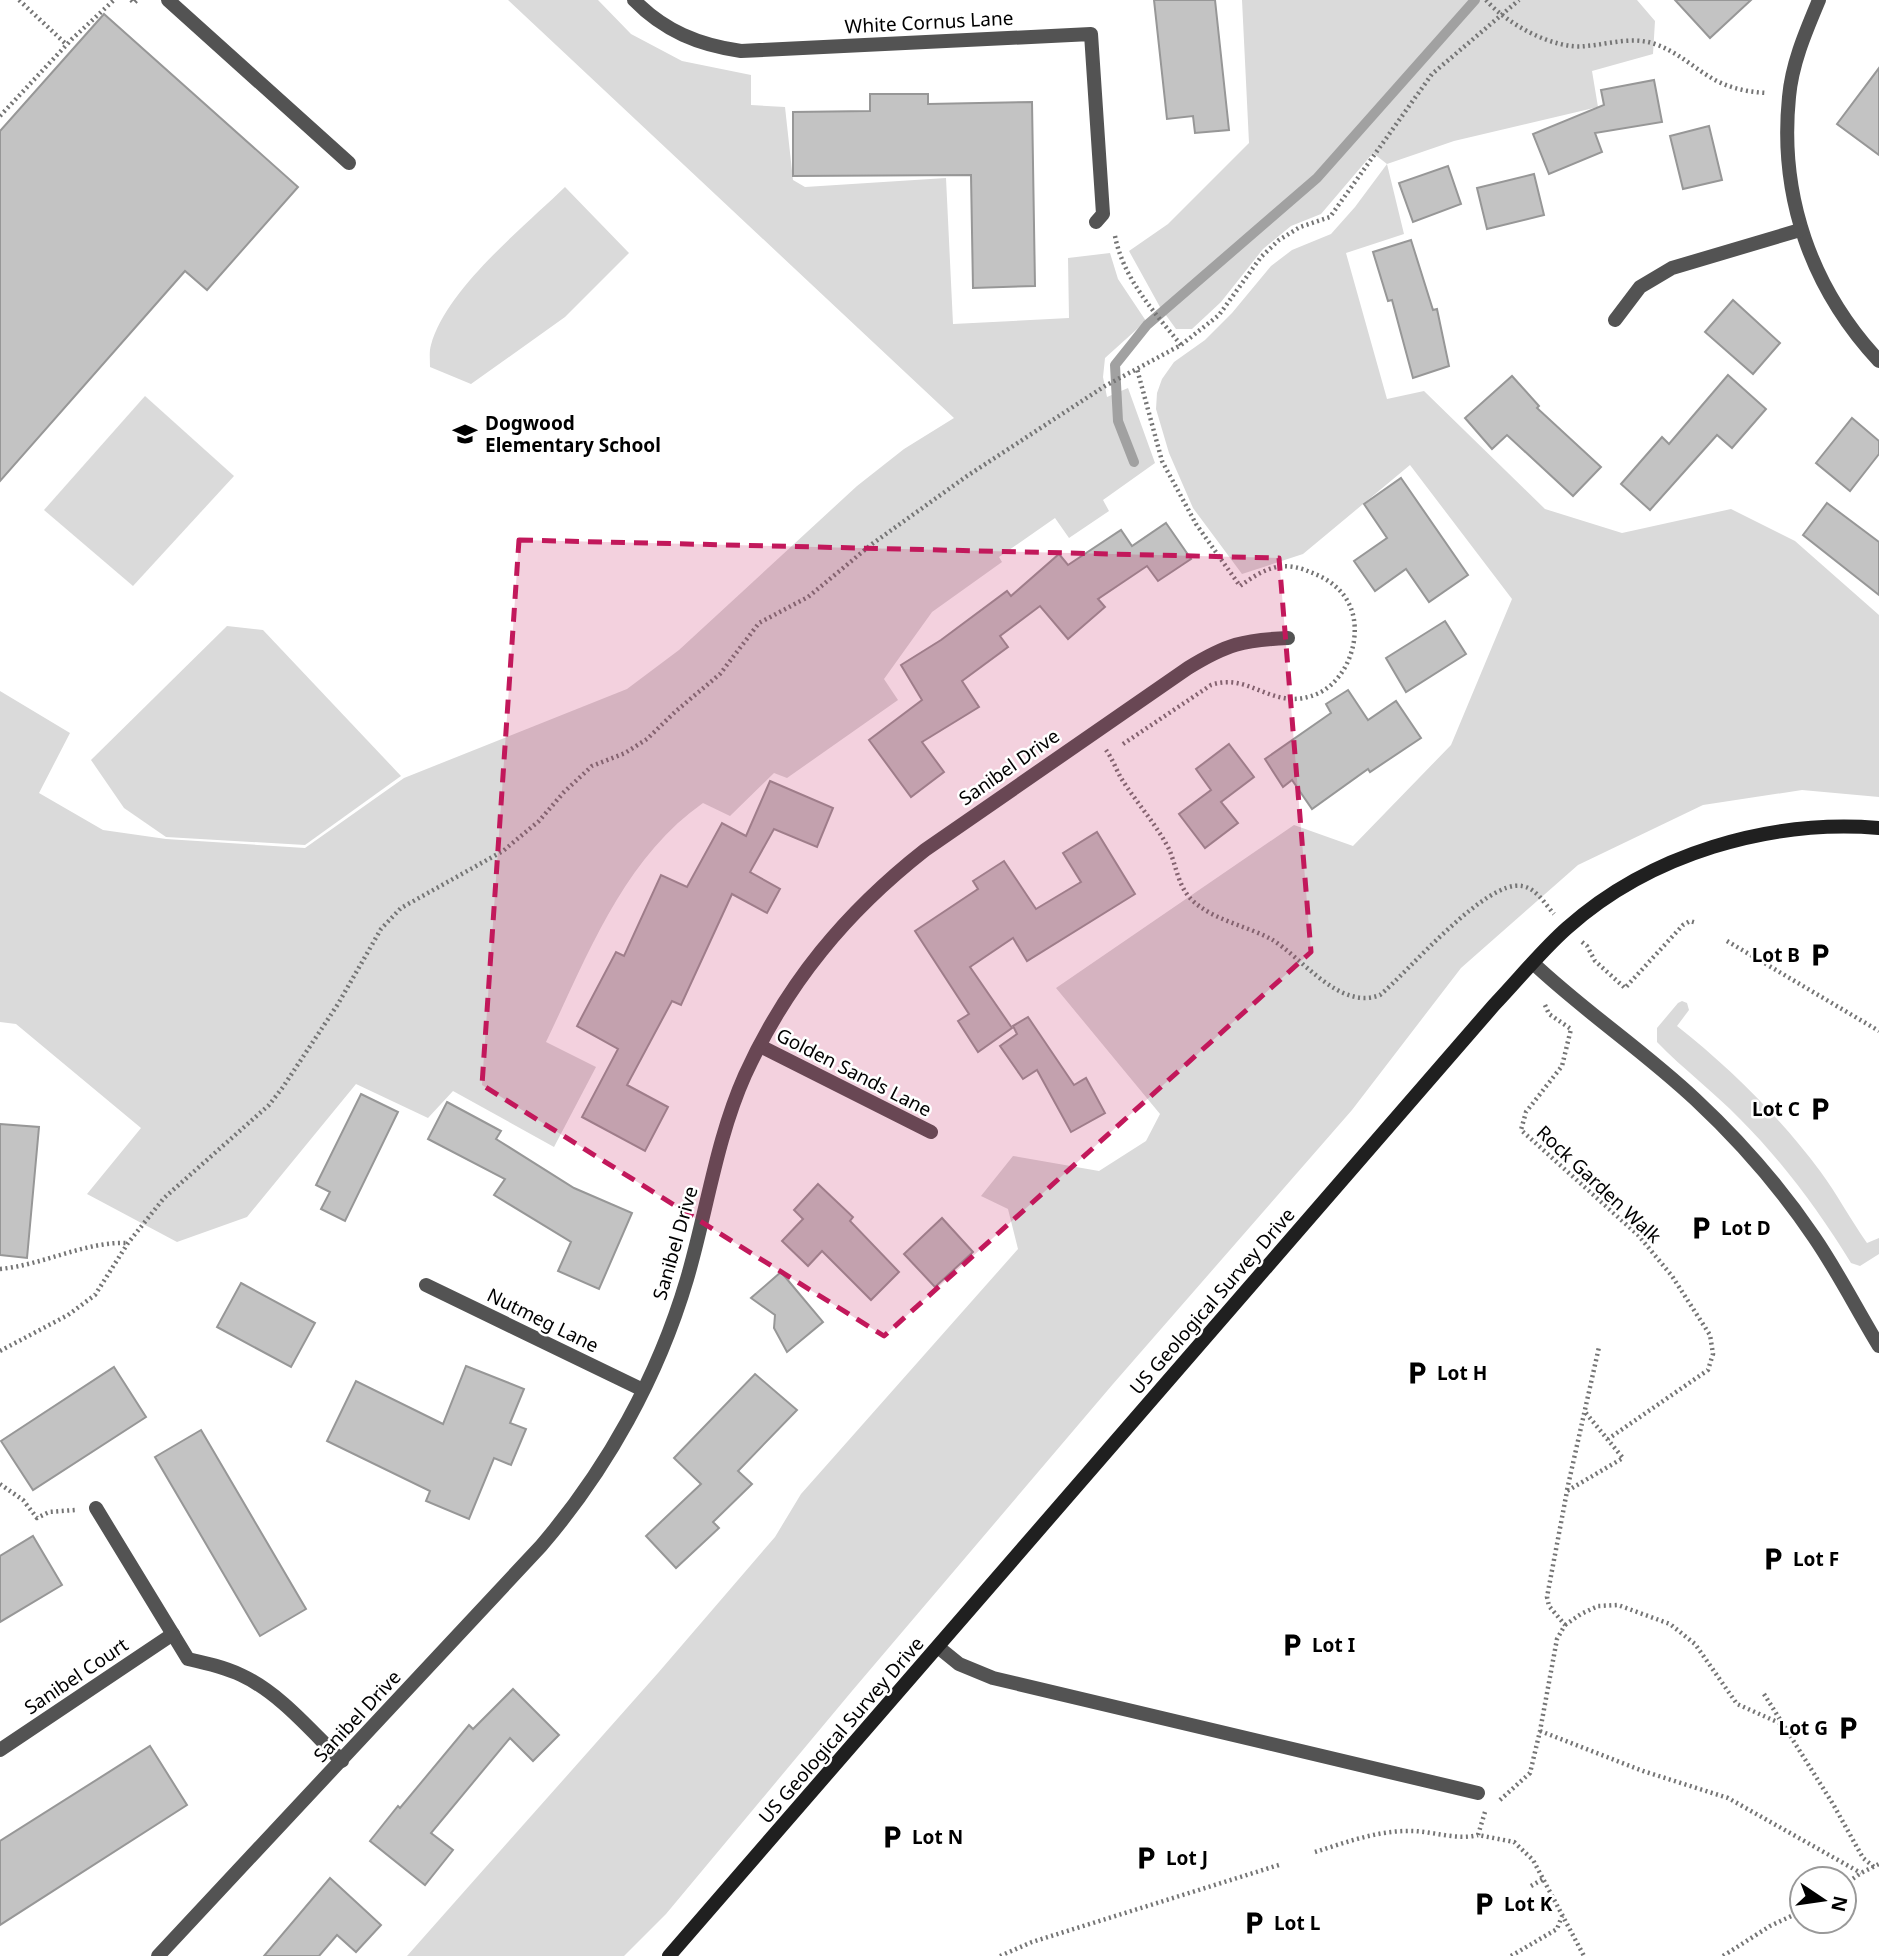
<svg xmlns="http://www.w3.org/2000/svg" width="1879" height="1956" font-family="'Noto Sans',sans-serif">
  <style>
    .green { fill: #dadada }
    .lines { fill: none; stroke-linecap: round; stroke-linejoin: round }
    .stream { stroke: #a1a1a1; stroke-width: 10 }
    .building { fill: #c3c3c3; stroke: #979797; stroke-width: 2 }
    .path { stroke: #757575; stroke-width: 4.5; stroke-dasharray: 2 3.5; stroke-linecap: butt }
    .lane { stroke: #535353; stroke-width: 14 }
    .street { stroke: #535353; stroke-width: 14 }
    .secondary { stroke: #202020; stroke-width: 14 }
    .marked { fill: #c2185b; fill-opacity: 0.2; stroke: #c2185b; stroke-width: 5; stroke-dasharray: 14 9; stroke-linejoin: round }
    .labels { text-anchor: middle; dominant-baseline: central; stroke-width: 5; stroke-linejoin: round; paint-order: stroke }
    .street-label { font-size: 19px; fill: #000; stroke: #fff }
    .poi-label { font-size: 19px; font-weight: bold; fill: #000; stroke: #fff; text-anchor: start }
  </style>
  <rect width="100%" height="100%" fill="#fff"/>
  <!-- green -->
  <g class="green">
    <path d="M508,0H598L631,34L682,61L751,75V105L785,107L793,180L805,187L946,178L953,324L1069,318L1068,258L1110,253L1118,279L1146,321L1105,358L1103,377L1107,397L1128,388L1155,463L1103,500L1109,511L1069,538L1055,518L999,557L1002,562L932,612L884,679L898,700L787,778L774,773L730,816L703,803C623,859 587,957 546,1042L596,1067L554,1147L453,1091L428,1118L356,1084L247,1217L177,1242L87,1194L141,1128L16,1024L0,1022V691L70,733L39,793L103,830L166,839L305,848L404,778L627,689L679,650L857,486L904,449L954,418Z"/>
    <polygon points="1242,0 1637,0 1655,21 1653,54 1592,71 1598,107 1454,141 1387,164 1404,234 1346,253 1387,399 1424,391 1545,509 1622,533 1731,509 1795,541 1879,615 1879,797 1802,790 1703,805 1578,865 1461,968 1352,1110 1113,1384 852,1691 666,1914 624,1956 407,1956 658,1673 775,1537 801,1494 1018,1249 1008,1209 981,1196 1013,1156 1099,1171 1146,1141 1160,1114 1056,988 1294,825 1353,846 1451,745 1512,599 1410,465 1303,554 1242,574 1193,508 1169,453 1156,409 1157,393 1162,379 1174,362 1205,340 1232,313 1271,266 1292,250 1331,234 1355,207 1387,164 1373,153 1321,214 1291,226 1263,249 1221,302 1192,329 1176,329 1160,307 1129,251 1168,224 1249,143"/>
    <path d="M565,187L629,253L565,317L471,384L430,367C430,360 429,351 431,345C446,289 524,227 565,187Z"/>
    <polygon points="145,396 234,476 133,586 44,510"/>
    <polygon points="227,626 263,630 401,776 305,845 166,837 124,808 91,760"/>
    <path d="M1682,1001L1687,1003L1689,1010L1677,1026C1730,1068 1779,1116 1820,1171C1837,1194 1850,1219 1867,1243L1879,1238V1254L1860,1266L1851,1263C1819,1211 1783,1162 1740,1119C1714,1092 1683,1069 1657,1042V1028L1678,1003Z"/>
  </g>
  <g class="lines">
    <!-- stream -->
    <polyline class="stream" points="1134,462 1118,421 1115,365 1147,325 1317,178 1475,0"/>
  </g>
  <!-- building -->
  <g class="building">
    <polygon points="1154,0 1215,0 1229,130 1195,133 1193,116 1167,119"/>
    <polygon points="1675,0 1751,0 1710,38"/>
    <polygon points="104,14 298,187 207,290 185,271 0,481 0,131"/>
    <polygon points="1879,68 1879,155 1837,124"/>
    <polygon points="1654,80 1662,122 1595,133 1602,152 1549,174 1533,134 1604,105 1601,90"/>
    <polygon points="870,94 928,94 928,104 1032,102 1035,286 973,288 971,175 793,176 793,112 870,111"/>
    <polygon points="1709,126 1722,180 1683,189 1670,136"/>
    <polygon points="1448,166 1461,204 1413,222 1399,183"/>
    <polygon points="1534,174 1544,215 1487,229 1477,188"/>
    <polygon points="1411,240 1433,310 1437,309 1449,366 1413,378 1392,300 1388,301 1373,252"/>
    <polygon points="1733,300 1780,343 1753,374 1705,332"/>
    <polygon points="1728,375 1766,409 1732,448 1717,435 1650,510 1621,484 1662,437 1669,444"/>
    <polygon points="1512,376 1539,406 1537,408 1601,467 1573,496 1507,435 1492,449 1465,418"/>
    <polygon points="1852,418 1879,441 1879,454 1850,491 1816,463"/>
    <polygon points="1401,478 1468,575 1429,602 1406,569 1375,591 1354,561 1387,538 1364,504"/>
    <polygon points="1827,503 1879,542 1879,595 1803,535"/>
    <polygon points="1166,523 1191,559 1158,581 1147,566 1098,599 1105,607 1068,639 1040,606 1000,636 1008,647 962,681 979,707 922,742 944,772 911,797 869,740 922,700 901,665 941,640 1007,591 1011,596 1059,554 1068,565 1121,530 1132,546"/>
    <polygon points="1445,621 1466,654 1406,692 1386,658"/>
    <polygon points="1348,690 1368,720 1396,701 1421,738 1370,772 1368,769 1312,809 1292,780 1283,787 1265,759 1331,713 1326,704"/>
    <polygon points="1229,744 1254,777 1221,802 1238,823 1205,848 1179,814 1211,790 1196,769"/>
    <polygon points="770,781 833,808 817,847 774,829 750,872 780,889 767,913 732,894 681,1005 672,1001 627,1085 668,1107 645,1151 582,1117 618,1049 577,1026 616,952 624,956 661,875 687,887 722,823 746,836"/>
    <polygon points="1097,832 1135,894 1027,961 1013,938 970,967 1012,1028 978,1052 958,1021 969,1014 915,931 978,889 973,881 1004,861 1036,909 1081,882 1063,853"/>
    <polygon points="1028,1017 1074,1085 1086,1078 1105,1113 1071,1132 1037,1070 1023,1079 1000,1046 1017,1034 1013,1026"/>
    <polygon points="361,1094 398,1112 345,1221 321,1209 330,1192 316,1185"/>
    <polygon points="447,1102 501,1131 496,1139 574,1188 632,1213 599,1289 558,1271 571,1242 494,1195 505,1179 428,1139"/>
    <polygon points="0,1124 39,1127 27,1258 0,1255"/>
    <polygon points="818,1184 853,1217 850,1221 899,1272 871,1300 822,1251 808,1266 782,1241 803,1219 794,1210"/>
    <polygon points="942,1218 973,1252 935,1287 904,1254"/>
    <polygon points="781,1272 823,1322 787,1352 774,1328 775,1315 751,1298"/>
    <polygon points="241,1283 315,1323 291,1367 217,1327"/>
    <polygon points="466,1366 524,1389 510,1423 526,1429 511,1465 494,1458 469,1519 426,1501 430,1491 327,1441 356,1381 443,1424"/>
    <polygon points="114,1367 146,1417 33,1490 1,1441"/>
    <polygon points="755,1374 797,1410 738,1471 752,1484 713,1522 719,1528 676,1568 646,1536 701,1484 674,1458"/>
    <polygon points="201,1430 306,1609 260,1636 155,1457"/>
    <polygon points="33,1536 62,1585 0,1622 0,1556"/>
    <polygon points="513,1689 559,1735 533,1761 510,1738 431,1833 453,1850 425,1885 370,1841 398,1806 400,1808 469,1725 473,1729"/>
    <polygon points="150,1746 187,1805 0,1925 0,1841"/>
    <polygon points="330,1878 381,1925 356,1952 337,1935 319,1956 264,1956"/>
  </g>
  <g class="lines">
    <!-- path -->
    <g class="path">
      <polyline points="19,0 67,45"/>
      <polyline points="131,0 134,3 137,0"/>
      <path d="M1486,0C1507,24 1554,50 1586,46C1610,44 1632,36 1655,44C1678,52 1695,69 1715,80C1732,89 1749,92 1767,93"/>
      <polyline points="0,116 72,39 114,0"/>
      <path d="M1115,236C1123,278 1154,312 1181,345"/>
      <path d="M1123,744L1211,685C1251,671 1273,714 1319,693C1350,678 1365,630 1347,600C1339,586 1324,577 1310,572C1299,567 1285,564 1273,568C1261,571 1250,579 1240,586L1196,524L1162,461L1137,369"/>
      <path d="M1106,750C1112,758 1116,769 1121,778C1136,802 1156,824 1169,849C1176,865 1178,885 1190,898C1211,920 1245,925 1271,939C1302,957 1339,1011 1380,995C1408,972 1486,879 1522,886C1536,888 1545,904 1554,914"/>
      <polyline points="1727,941 1879,1031"/>
      <polyline points="1582,942 1587,946 1595,961 1625,988 1683,925 1690,921 1697,923"/>
      <polyline points="1545,1005 1549,1014 1571,1029 1562,1066 1526,1112 1521,1130 1638,1235 1672,1276 1710,1335 1713,1354 1708,1370 1608,1439"/>
      <path d="M0,1269C43,1265 86,1241 128,1243"/>
      <polyline points="0,1351 68,1315 95,1295 128,1243 164,1198 269,1105 283,1087 338,1004 381,929 401,908 503,851 539,821 564,792 592,766 625,753 647,739 676,711 720,674 759,623 808,597 872,544 967,476 1105,386 1181,345 1219,315 1261,257 1279,240 1300,227 1330,217 1432,74 1519,0"/>
      <polyline points="0,1484 23,1500 37,1518 49,1512 75,1510"/>
      <polyline points="1567,1490 1599,1347"/>
      <polyline points="1565,1625 1581,1614 1598,1606 1618,1605 1670,1624 1695,1644 1737,1704 1784,1725"/>
      <polyline points="1764,1694 1833,1804 1863,1858 1874,1867"/>
      <polyline points="1540,1731 1643,1771 1728,1798 1861,1873"/>
      <polyline points="1500,1800 1530,1773 1540,1731 1557,1639 1565,1625 1549,1606 1547,1597 1567,1491 1623,1458 1585,1412"/>
      <polyline points="1485,1812 1478,1835 1514,1842 1533,1860 1584,1956"/>
      <path d="M1315,1852C1344,1843 1376,1831 1407,1831C1431,1830 1455,1841 1478,1835"/>
      <polyline points="1844,1885 1861,1873 1879,1864"/>
      <polyline points="1531,1886 1543,1879"/>
      <polyline points="1000,1956 1032,1942 1282,1864"/>
      <polyline points="1511,1956 1557,1929 1562,1916"/>
      <polyline points="1723,1956 1770,1926 1802,1911"/>
    </g>
    <!-- lane -->
    <g class="lane">
      <polyline points="168,0 349,163"/>
      <path d="M634,0C664,31 699,45 741,51L1091,34L1103,214L1096,222"/>
      <path d="M1533,963C1585,1012 1644,1051 1696,1100C1740,1141 1780,1187 1814,1237C1838,1272 1857,1310 1879,1346"/>
      <path d="M96,1508L188,1659C206,1663 224,1667 241,1675C280,1693 311,1731 342,1761"/>
      <polyline points="938,1647 959,1664 993,1678 1478,1793"/>
      <polyline points="0,1750 173,1634"/>
    </g>
    <!-- street -->
    <g class="street">
      <path d="M1819,0C1806,31 1792,63 1789,97C1779,196 1811,288 1879,361"/>
      <polyline points="1615,320 1640,287 1672,268 1800,230"/>
      <polyline points="760,1046 931,1132"/>
      <polyline points="426,1285 643,1390"/>
      <path d="M158,1956L541,1546C607,1469 658,1377 687,1279C707,1211 716,1140 745,1075C787,983 846,912 925,850L1188,668C1227,644 1243,640 1288,638"/>
    </g>
    <!-- secondary -->
    <path class="secondary" d="M669,1956L1494,1005C1518,980 1541,951 1567,928C1650,854 1769,819 1879,828"/>
  </g>
  <!-- marked area -->
  <path class="marked" d="M519,540L1279,558L1311,952L884,1336L482,1085Z"/>
  <!-- icons -->
  <defs>
    <g id="school-bare" transform="scale(1.89)"><path d="M0-5L7-2L0 1L-7-2ZM-4 1L0 2.5L4 1V4Q0 6-4 4Z" fill="#000" stroke="#fff" stroke-width="2.5" paint-order="stroke"/></g>
    <g id="parking-bare" transform="scale(1.89)"><path d="M-3.5-5.5H1a3.5 3.5 0 0 1 0 7H-1V5.5H-3.5ZM-1-3.4V-.6H.8a1.4 1.4 0 0 0 0-2.8Z" fill="#000" stroke="#fff" stroke-width="2.5" paint-order="stroke"/></g>
  </defs>
  <g fill-rule="evenodd">
    <use href="#school-bare" x="465" y="434"/>
    <use href="#parking-bare" x="1820" y="955"/>
    <use href="#parking-bare" x="1820" y="1109"/>
    <use href="#parking-bare" x="1701" y="1228"/>
    <use href="#parking-bare" x="1417" y="1373"/>
    <use href="#parking-bare" x="1773" y="1559"/>
    <use href="#parking-bare" x="1292" y="1645"/>
    <use href="#parking-bare" x="1848" y="1728"/>
    <use href="#parking-bare" x="892" y="1837"/>
    <use href="#parking-bare" x="1146" y="1858"/>
    <use href="#parking-bare" x="1484" y="1904"/>
    <use href="#parking-bare" x="1254" y="1923"/>
  </g>
  <g class="labels">
    <!-- street labels -->
    <g class="street-label">
      <text transform="translate(929 22) rotate(-3)">White Cornus Lane</text>
      <text transform="translate(1009 767) rotate(-35)">Sanibel Drive</text>
      <text transform="translate(854 1072) rotate(27)">Golden Sands Lane</text>
      <text transform="translate(1599 1184) rotate(43)">Rock Garden Walk</text>
      <text transform="translate(675 1243) rotate(-74)">Sanibel Drive</text>
      <text transform="translate(1212 1301) rotate(-49)">US Geological Survey Drive</text>
      <text transform="translate(543 1320) rotate(26)">Nutmeg Lane</text>
      <text transform="translate(76 1676) rotate(-34)">Sanibel Court</text>
      <text transform="translate(357 1716) rotate(-47)">Sanibel Drive</text>
      <text transform="translate(841 1730) rotate(-49)">US Geological Survey Drive</text>
    </g>
    <!-- poi labels -->
    <g class="poi-label">
      <text x="485" y="423">Dogwood<tspan x="485" dy="22">Elementary School</tspan></text>
      <text x="1800" y="955" text-anchor="end">Lot B</text>
      <text x="1800" y="1109" text-anchor="end">Lot C</text>
      <text x="1721" y="1228">Lot D</text>
      <text x="1437" y="1373">Lot H</text>
      <text x="1793" y="1559">Lot F</text>
      <text x="1312" y="1645">Lot I</text>
      <text x="1828" y="1728" text-anchor="end">Lot G</text>
      <text x="912" y="1837">Lot N</text>
      <text x="1166" y="1858">Lot J</text>
      <text x="1504" y="1904">Lot K</text>
      <text x="1274" y="1923">Lot L</text>
    </g>
  </g>
  <!-- north arrow -->
  <g transform="translate(1823 1900) rotate(103)"><circle r="33" fill="#ffffff" stroke="#999999" stroke-width="2"/>
  <path d="M0-5L12 26L0 18L-12 26Z" fill="#000000"/>
  <text y="-10" font-size="19" font-weight="bold" text-anchor="middle" fill="#000000">N</text>
  </g>
</svg>
